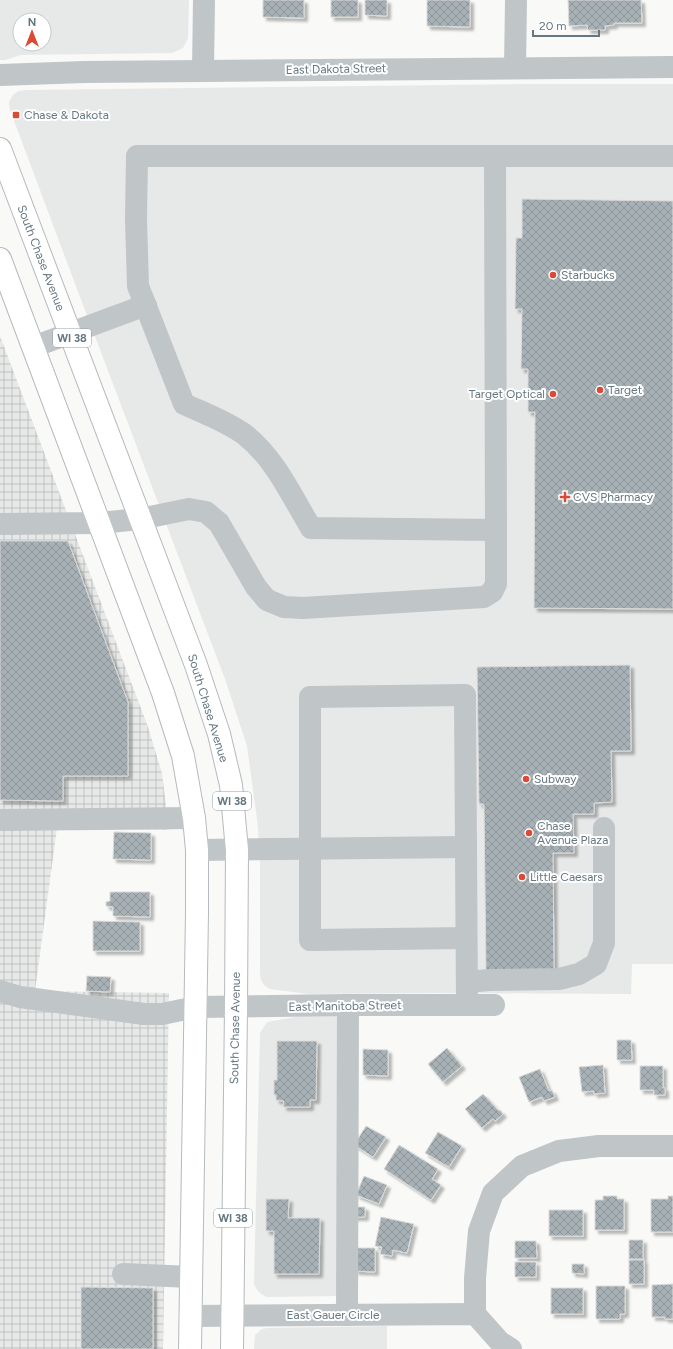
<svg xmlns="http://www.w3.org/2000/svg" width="673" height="1349" font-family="Figtree,sans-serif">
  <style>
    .built { fill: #e7e9e8; fill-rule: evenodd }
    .industrial { fill: url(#industrial-grid) }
    .building { fill: url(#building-cross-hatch); stroke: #dbdad9; filter: url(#shadow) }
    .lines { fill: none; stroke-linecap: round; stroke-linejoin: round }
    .major-casing { stroke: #b4babd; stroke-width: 24 }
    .minor { stroke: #c0c5c8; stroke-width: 22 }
    .major { stroke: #fff; stroke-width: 22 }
    .poi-dot { fill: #db4a34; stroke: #fff; stroke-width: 1.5 }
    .labels { text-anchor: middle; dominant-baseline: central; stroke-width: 4; stroke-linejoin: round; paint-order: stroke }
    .shield { fill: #fff; stroke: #93a0a6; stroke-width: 1 }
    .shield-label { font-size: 11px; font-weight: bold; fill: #657780 }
    .street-label { font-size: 12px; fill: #657780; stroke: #fff }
    .poi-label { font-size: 12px; fill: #657780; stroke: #fff; text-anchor: start }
  </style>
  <defs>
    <pattern id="industrial-grid" width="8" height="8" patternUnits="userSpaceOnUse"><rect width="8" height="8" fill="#e7e9e8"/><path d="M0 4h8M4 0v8" fill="none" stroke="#bfc2c1"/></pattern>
    <pattern id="building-cross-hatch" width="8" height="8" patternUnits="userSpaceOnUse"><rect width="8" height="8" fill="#a7b1b6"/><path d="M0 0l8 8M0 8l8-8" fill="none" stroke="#8c9599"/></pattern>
    <filter id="shadow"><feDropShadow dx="3.5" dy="3.5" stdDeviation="1" flood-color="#0004"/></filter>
  </defs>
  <rect width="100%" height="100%" fill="#f9f9f7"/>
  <!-- built -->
  <g class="built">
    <path d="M0,0H189L188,38L183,48L172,53L21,55L5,60H0ZM20,20H44V44H20Z"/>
    <polygon points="522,84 673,84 673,964 632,964 631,994 436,993 308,994 270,989 264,985 261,980 260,973 260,854 257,819 247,746 225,679 80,297 10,110 9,102 13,95 18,91 26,90"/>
    <polygon points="306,1015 341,1015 339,1296 267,1297 261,1294 257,1290 254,1284 260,1033 267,1022"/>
    <polygon points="387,1326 387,1349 254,1349 255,1335 262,1329 267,1328"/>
  </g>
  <!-- industrial -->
  <polygon class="industrial" points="0,336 148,727 162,773 169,830 57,828 35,991 169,993 163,1349 0,1349"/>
  <!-- building -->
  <g class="building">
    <polygon points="263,0 304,0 304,18 263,17"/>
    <rect x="331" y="0" width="27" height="17"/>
    <polygon points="365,0 387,0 387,16 365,15"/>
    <polygon points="427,0 470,0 470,27 427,26"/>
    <polygon points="568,0 641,0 642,23 614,23 614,25 605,26 605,30 588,30 587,25 569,26"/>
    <polygon points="522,199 673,201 673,609 534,608 535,412 528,412 528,369 521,369 522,309 515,309 516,238 522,238"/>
    <polygon points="0,541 68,541 128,702 128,776 63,776 63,801 0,800"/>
    <polygon points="630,665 631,751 611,751 612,802 594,803 594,814 573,814 574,853 553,853 554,972 486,972 484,804 479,804 477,667"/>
    <polygon points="114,832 151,833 151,860 113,859"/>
    <polygon points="110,892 150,892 150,917 113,916 113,907 106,906 106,902 110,901"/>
    <polygon points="93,921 140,922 140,951 93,951"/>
    <polygon points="87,976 111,977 110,992 86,991"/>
    <polygon points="617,1040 631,1040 632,1060 617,1060"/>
    <polygon points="277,1041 317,1041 316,1100 310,1100 310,1107 283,1107 284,1101 276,1100 276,1095 274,1095 274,1080 277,1080"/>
    <polygon points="447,1048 462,1066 443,1082 428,1064"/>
    <polygon points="363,1049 388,1050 388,1076 363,1075"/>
    <polygon points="603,1065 605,1093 594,1094 594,1091 582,1092 579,1067"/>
    <polygon points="640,1066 663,1066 663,1088 665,1088 665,1095 654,1095 654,1090 640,1090"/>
    <polygon points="540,1069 549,1091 552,1090 555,1097 544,1101 542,1097 529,1102 519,1077"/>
    <polygon points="483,1094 499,1111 500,1110 503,1114 495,1121 493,1119 482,1128 465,1109"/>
    <polygon points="366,1126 386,1137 373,1157 354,1145"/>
    <polygon points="438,1132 462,1146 449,1167 425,1153"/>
    <polygon points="399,1145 438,1169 432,1179 441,1185 431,1200 384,1169"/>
    <polygon points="364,1176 387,1185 379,1204 356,1195"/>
    <polygon points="603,1196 617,1196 617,1199 624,1199 624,1230 595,1230 595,1200 603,1200"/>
    <polygon points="668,1196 673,1196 673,1232 651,1232 651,1199 668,1199"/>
    <polygon points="266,1199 289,1199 288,1218 320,1218 319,1274 274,1274 274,1231 266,1231"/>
    <polygon points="354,1207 365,1207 365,1217 353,1217"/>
    <rect x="549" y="1210" width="34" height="26"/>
    <polygon points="381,1217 414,1224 407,1253 393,1250 392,1256 380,1254 382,1247 375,1246"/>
    <rect x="629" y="1240" width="14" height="19"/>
    <polygon points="515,1241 536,1241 537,1258 515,1258"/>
    <polygon points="355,1248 375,1248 375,1272 355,1271"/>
    <rect x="629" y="1260" width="15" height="24"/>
    <rect x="515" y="1262" width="21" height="15"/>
    <polygon points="572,1264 584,1264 584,1274 572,1273"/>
    <polygon points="673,1284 673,1319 665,1319 665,1317 652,1317 652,1285"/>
    <polygon points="596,1286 625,1286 625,1314 620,1314 620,1319 596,1319"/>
    <polygon points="81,1287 153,1288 153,1349 81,1349"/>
    <rect x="551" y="1288" width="32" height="26"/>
  </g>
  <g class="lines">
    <!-- major casing -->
    <g class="major-casing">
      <g id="major">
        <polyline points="0,149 196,665 219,734 231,785 237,850 236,1007 232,1349"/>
        <polyline points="0,259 163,693 183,756 194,818 197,850 197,912 190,1349"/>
      </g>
    </g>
    <!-- minor -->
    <g class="minor">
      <polyline points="515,68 516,0"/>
      <polyline points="203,71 204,0"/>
      <polyline points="0,75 84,72 203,71 673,67"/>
      <polyline points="33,347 146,305"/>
      <polyline points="0,524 99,523 140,519 189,509 206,512 219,523 256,587 267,600 284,607 303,608 484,597 492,592 496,584 496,530 495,156"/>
      <path d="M496,530L311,528C291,495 275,458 244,434C226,421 204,413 184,404L138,286L136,219L137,156H673"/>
      <polyline points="0,820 194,818"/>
      <polyline points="197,850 466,847"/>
      <polyline points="466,938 310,940 310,697 465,695 467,1005"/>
      <polyline points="467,982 489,980 559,979 579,974 596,964 604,943 604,828"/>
      <polyline points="0,991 20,997 144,1014 162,1014 196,1007 348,1005 494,1005"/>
      <polyline points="123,1274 191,1277"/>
      <polyline points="475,1314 475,1278 479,1231 493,1193 522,1166 559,1151 599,1146 673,1146"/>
      <polyline points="347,1315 348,1005"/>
      <polyline points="190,1316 475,1314 500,1342 511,1349"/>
    </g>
    <!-- major -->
    <use href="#major" class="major"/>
  </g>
  <!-- markers -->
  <g class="poi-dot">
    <rect x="12" y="111" width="8" height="8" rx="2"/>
    <circle cx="553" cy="275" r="4"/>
    <circle cx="600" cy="390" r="4"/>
    <circle cx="553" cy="394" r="4"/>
    <path d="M563 491h4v4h4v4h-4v4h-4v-4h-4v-4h4z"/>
    <circle cx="526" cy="779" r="4"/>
    <circle cx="529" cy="833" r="4"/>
    <circle cx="522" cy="877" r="4"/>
  </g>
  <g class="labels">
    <!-- shield labels -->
    <g class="shield">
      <rect x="53" y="329" width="38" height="18" rx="3"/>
      <rect x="213" y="792" width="38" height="18" rx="3"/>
      <rect x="214" y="1209" width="38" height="18" rx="3"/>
    </g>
    <g class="shield-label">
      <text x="72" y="338">WI 38</text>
      <text x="232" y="801">WI 38</text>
      <text x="233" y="1218">WI 38</text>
    </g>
    <!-- street labels -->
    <g class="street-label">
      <text transform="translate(336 69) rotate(-1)">East Dakota Street</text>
      <text transform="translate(41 258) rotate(69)">South Chase Avenue</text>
      <text transform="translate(208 708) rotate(73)">South Chase Avenue</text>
      <text transform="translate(345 1006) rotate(-1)">East Manitoba Street</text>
      <text transform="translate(235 1028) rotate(-89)">South Chase Avenue</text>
      <text x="333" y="1315">East Gauer Circle</text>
    </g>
    <!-- poi labels -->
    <g class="poi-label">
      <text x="24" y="115">Chase &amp; Dakota</text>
      <text x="561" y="275">Starbucks</text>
      <text x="608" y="390">Target</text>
      <text x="545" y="394" text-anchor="end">Target Optical</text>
      <text x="573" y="497">CVS Pharmacy</text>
      <text x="534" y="779">Subway</text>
      <text x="537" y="826">Chase<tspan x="537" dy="14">Avenue Plaza</tspan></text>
      <text x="530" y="877">Little Caesars</text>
    </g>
  </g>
  <!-- north arrow -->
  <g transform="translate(32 32)"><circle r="19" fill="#ffffff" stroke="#c1c9cc"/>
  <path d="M0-3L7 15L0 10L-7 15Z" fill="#db4a34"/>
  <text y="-6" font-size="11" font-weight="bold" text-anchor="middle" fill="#657780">N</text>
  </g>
  <!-- scale -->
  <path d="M533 30v6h66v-6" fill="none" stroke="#657780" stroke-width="2"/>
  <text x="539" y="30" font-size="12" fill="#657780" stroke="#ffffff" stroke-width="3" paint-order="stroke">20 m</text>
</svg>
